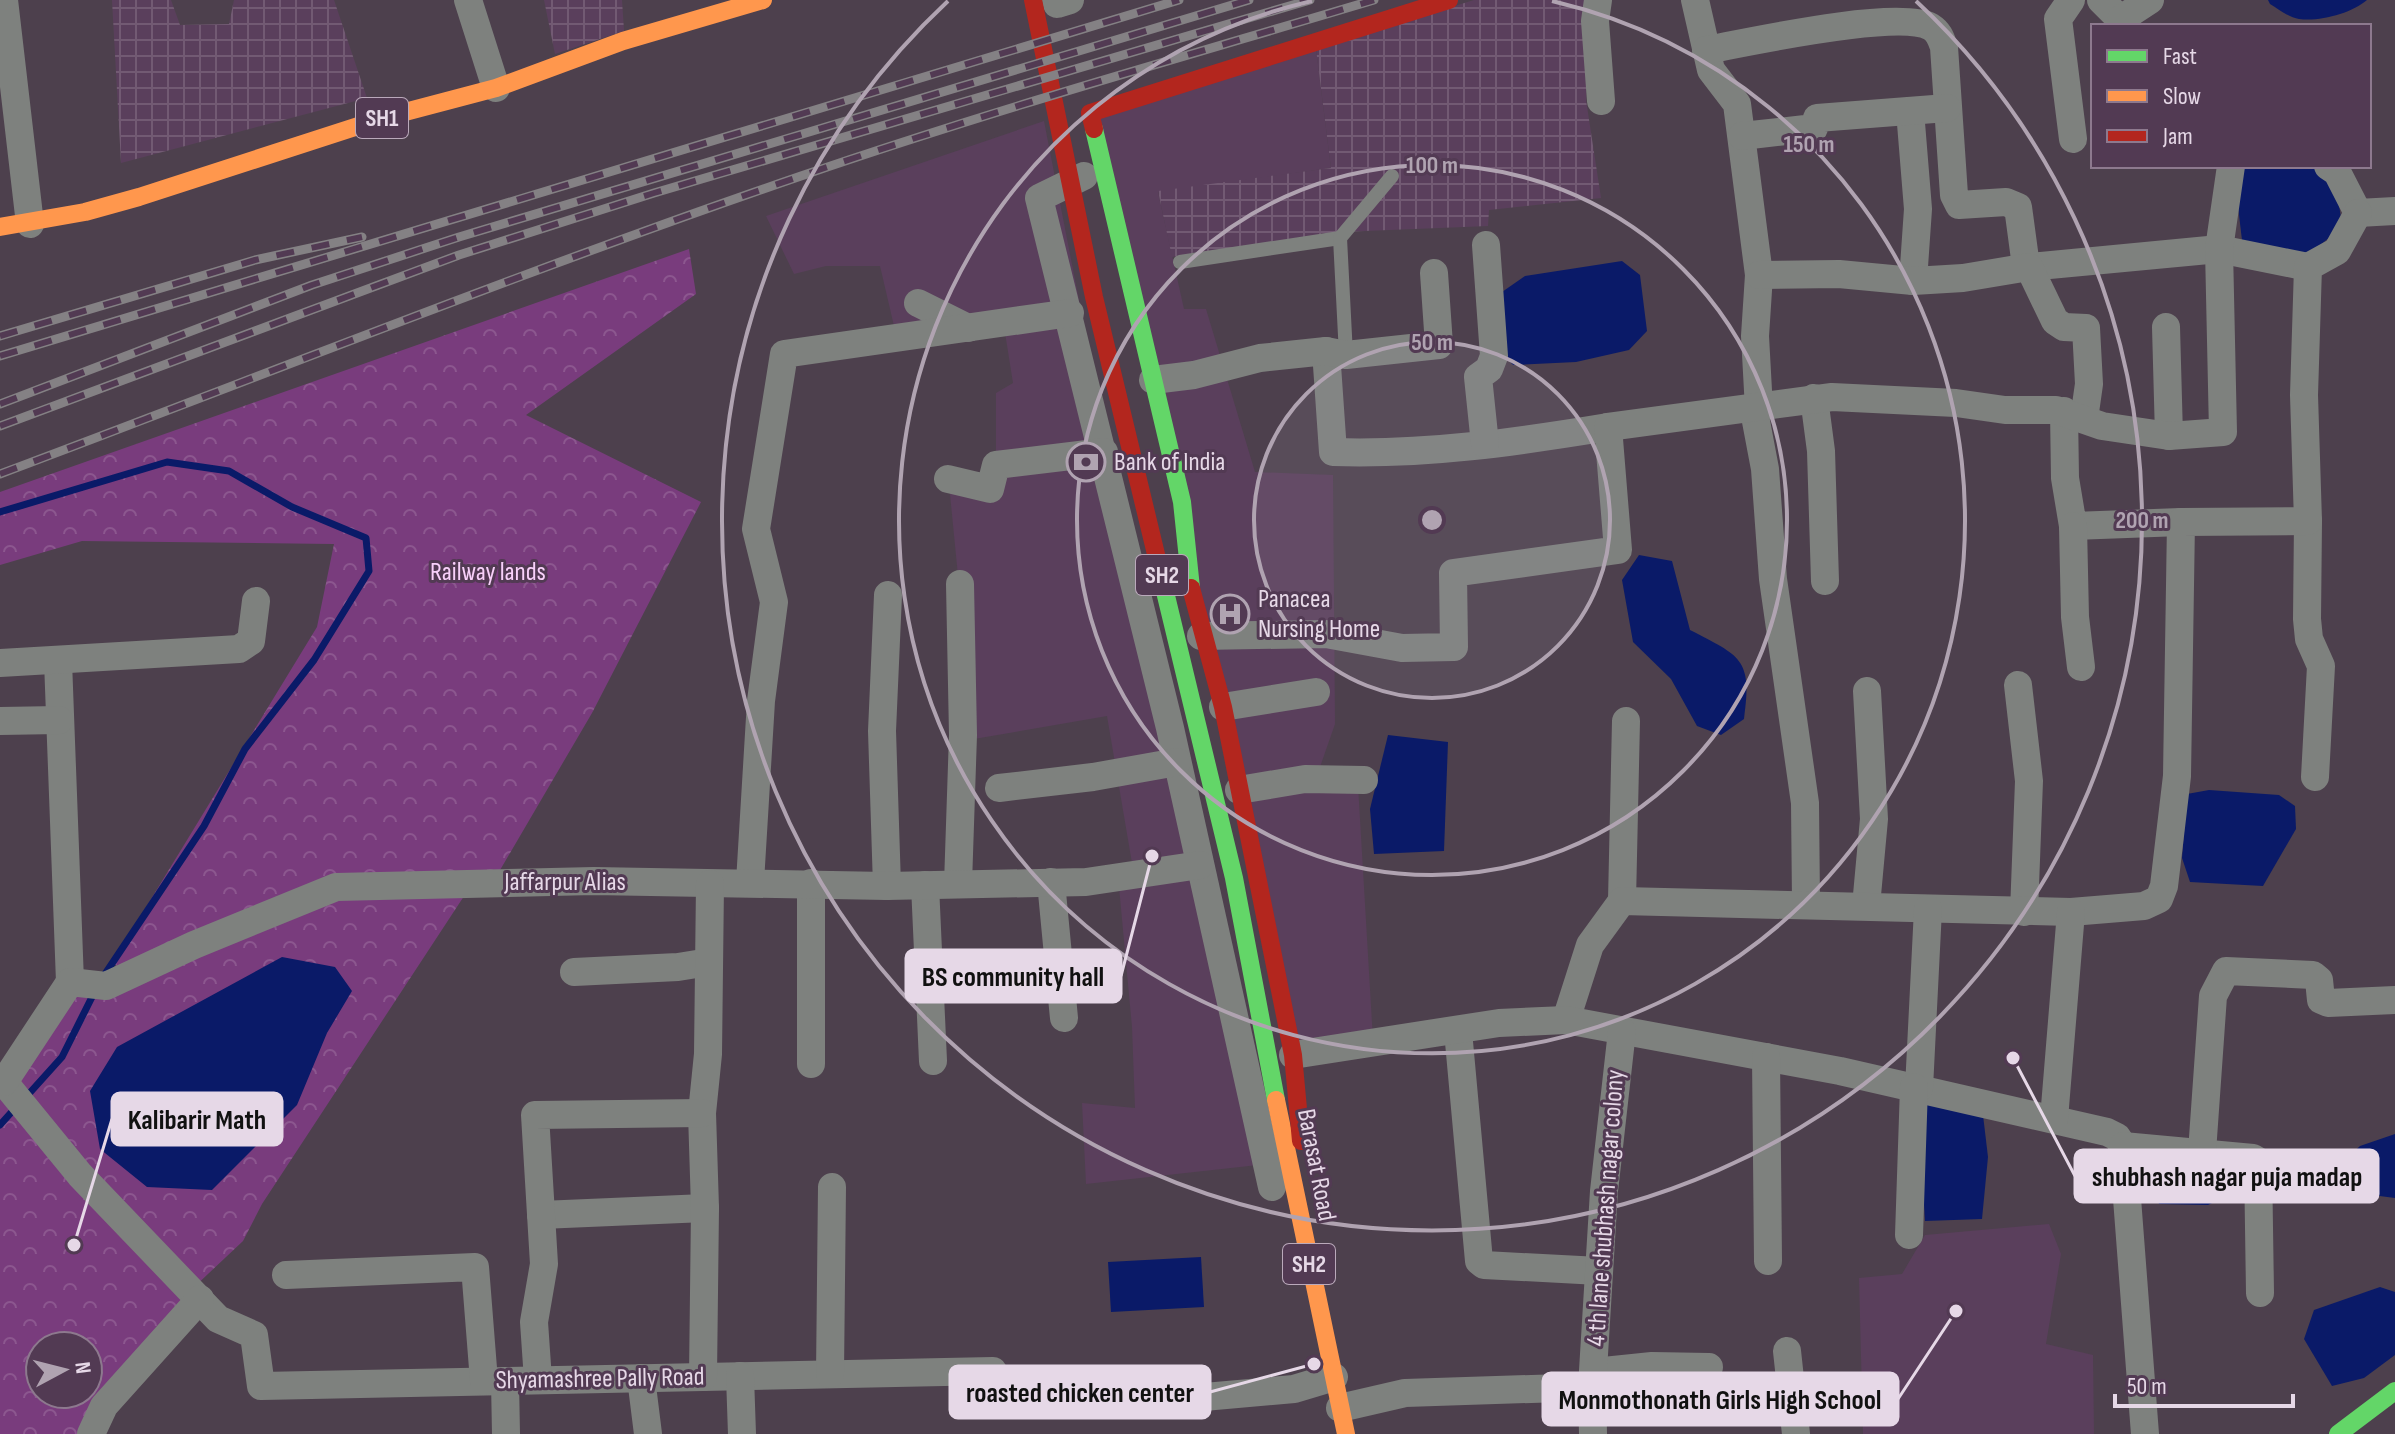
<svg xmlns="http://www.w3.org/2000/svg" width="2395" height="1434" font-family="'Sofia Sans Condensed',sans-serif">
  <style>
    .built { fill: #5a3f5c }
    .industrial { fill: url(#industrial-grid) }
    .forest { fill: url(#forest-crowns); fill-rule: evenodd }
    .water { fill: #0a1a68 }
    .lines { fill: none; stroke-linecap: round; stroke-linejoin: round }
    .stream { stroke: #0a1a68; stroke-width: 7 }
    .lane { stroke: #7e817e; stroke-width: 14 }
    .street { stroke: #7e817e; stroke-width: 28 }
    .fast { stroke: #63d668; stroke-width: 18 }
    .slow { stroke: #ff974d; stroke-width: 18 }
    .jam { stroke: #b3261e; stroke-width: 18 }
    .rail-casing { stroke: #848184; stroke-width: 9 }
    .rail { stroke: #523a53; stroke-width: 6; stroke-dasharray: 18; stroke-linecap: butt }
    .ring { fill: none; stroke: #b0a3b1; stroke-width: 4 }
    .labels { text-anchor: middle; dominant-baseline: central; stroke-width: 6; stroke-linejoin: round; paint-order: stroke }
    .shield { fill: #523a53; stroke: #baa9bb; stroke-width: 2 }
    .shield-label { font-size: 24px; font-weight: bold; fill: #e6d8e7 }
    .poi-label { font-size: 26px; fill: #e6d8e7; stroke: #523a53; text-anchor: start }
    .park-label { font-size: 26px; fill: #f8d0fa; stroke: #523a53 }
    .street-label { font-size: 26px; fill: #e6d8e7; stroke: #523a53 }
    .centre { fill: #b0a3b1; stroke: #523a53; stroke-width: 4 }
    .ring-label { font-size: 24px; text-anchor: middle; font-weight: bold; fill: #b0a3b1; stroke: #523a53; stroke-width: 6; stroke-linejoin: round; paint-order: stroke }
    .leader { fill: none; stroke: #e6d8e7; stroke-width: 3 }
    .callout-dot { fill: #e6d8e7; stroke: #523a53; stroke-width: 3 }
    .callout { fill: #e6d8e7; stroke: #e6d8e7; stroke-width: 3 }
    .callout-label { font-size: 28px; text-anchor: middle; font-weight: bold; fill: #111 }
  </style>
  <defs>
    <pattern id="industrial-grid" width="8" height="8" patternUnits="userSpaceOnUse" patternTransform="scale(2)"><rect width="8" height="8" fill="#5a3f5c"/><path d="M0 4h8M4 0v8" fill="none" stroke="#725a73"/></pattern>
    <pattern id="forest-crowns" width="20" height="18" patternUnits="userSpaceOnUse" patternTransform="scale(2)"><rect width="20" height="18" fill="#793c7d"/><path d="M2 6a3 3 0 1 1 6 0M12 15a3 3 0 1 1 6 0" fill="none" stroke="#8c578f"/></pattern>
  </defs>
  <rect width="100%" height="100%" fill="#4d404d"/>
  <!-- built -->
  <g class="built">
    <polygon points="1316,49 1331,168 1158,192 1184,309 1206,309 1255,472 1333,475 1335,724 1320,767 1358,785 1373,1040 1290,1053 1098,113"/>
    <polygon points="1044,121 1188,858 1133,869 1107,716 974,739 949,484 996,492 996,393 1013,383 1003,320 894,326 880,266 826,266 794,274 766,216"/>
    <polygon points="1194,869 1258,1165 1086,1184 1082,1103 1135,1108 1132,1027 1118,876"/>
    <polygon points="2049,1224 2061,1254 2046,1344 2093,1355 2094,1434 1863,1434 1859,1278 1902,1274 1925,1235"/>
  </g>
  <!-- industrial -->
  <g class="industrial">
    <polygon points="112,0 171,0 180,25 229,24 234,0 334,0 367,98 121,163"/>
    <polygon points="544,0 622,0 624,31 555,54"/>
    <polygon points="1474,0 1591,0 1586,100 1601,198 1489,210 1488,226 1340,232 1172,257 1158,191 1331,168 1316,49"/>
  </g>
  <!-- forest -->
  <path class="forest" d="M689,249L696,294L526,415L701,502L592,713L493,882L468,890L262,1204L243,1241L191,1290L84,1434H0V1088L70,982L131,974L112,963L317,627L334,544L82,541L0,565V492ZM40,1346H88V1394H40Z"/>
  <!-- water -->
  <g class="water">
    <path d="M2268,0H2367C2352,13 2320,22 2299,19C2290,18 2278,9 2270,4Z"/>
    <path d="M2240,166H2317L2338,197L2342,226C2305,262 2292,261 2243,249L2238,206Z"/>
    <polygon points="1622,261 1640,275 1647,331 1629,350 1576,362 1513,365 1495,345 1502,292 1525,276"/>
    <path d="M1639,555L1672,561L1690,630C1740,656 1753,658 1744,719L1721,735L1697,726L1671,679L1633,642L1622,580Z"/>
    <polygon points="1388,735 1448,742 1444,851 1374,854 1370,809"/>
    <polygon points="2209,790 2279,795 2295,806 2296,829 2263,886 2190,882 2182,858 2187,794"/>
    <polygon points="282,957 335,967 352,991 327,1033 297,1105 212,1190 147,1187 100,1149 90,1091 117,1047"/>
    <polygon points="1926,1102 1983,1115 1988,1157 1982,1219 1925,1221 1921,1153"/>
    <polygon points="2395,1134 2395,1198 2341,1191 2332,1172 2360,1146"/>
    <polygon points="2186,1156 2249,1159 2258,1180 2208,1205 2159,1204 2151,1174"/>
    <polygon points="1201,1257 1204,1307 1111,1312 1108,1262"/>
    <polygon points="2380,1287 2395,1292 2395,1355 2364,1378 2332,1386 2304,1339 2314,1310"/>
  </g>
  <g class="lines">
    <!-- stream -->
    <g class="stream">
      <polyline points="0,512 167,462 229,471 292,507 366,538 369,571 314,660 245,749 204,826 103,977"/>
      <polyline points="26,1097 62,1057 95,991"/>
      <polyline points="0,1125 17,1106"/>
    </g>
    <!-- lane -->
    <g class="lane">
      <polyline points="1180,262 1340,238"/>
      <polyline points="1346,355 1340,238 1392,176"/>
    </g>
    <!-- street -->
    <g class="street">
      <polyline points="4,0 30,224"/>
      <polyline points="468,0 496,88"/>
      <polyline points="1056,0 1057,4 1070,0"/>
      <polyline points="1598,0 1595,21 1601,101"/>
      <polyline points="1695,0 1711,70 1737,104 1759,275 1755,336 1759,409 1755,416 1765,469 1773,579 1805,803 1806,903"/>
      <polyline points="2071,0 2058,19 2073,139"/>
      <polyline points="2101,0 2127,26"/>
      <polyline points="2121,19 2150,0"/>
      <path d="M1706,50C1749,42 1898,9 1931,27C1939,32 1941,39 1944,47L1954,195L1959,205L2006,202L2018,207L2025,259L2029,267L2219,249L2308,267"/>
      <polyline points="1910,111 1918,209 1913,281"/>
      <polyline points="1742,136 1814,128 1817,118 1947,108"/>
      <polyline points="2328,166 2337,172 2358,213 2395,211"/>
      <polyline points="1084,176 1039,198 1170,728 1272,1187"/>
      <polyline points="1759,275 1839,274 1913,281 1963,278 2029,267 2055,321 2064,327 2086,328 2089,384 2084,419"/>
      <polyline points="918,303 968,328"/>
      <polyline points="2166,327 2169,436"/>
      <path d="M1326,351L1333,452C1425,455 1517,442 1608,427"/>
      <polyline points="1153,380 1194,375 1260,358 1326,351 1346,355 1439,345 1434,273"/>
      <polyline points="1814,398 1821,451 1825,581"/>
      <polyline points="2064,411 2065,478 2073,526 2181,522"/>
      <polyline points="1485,444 1478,377 1489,369 1494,356 1486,245"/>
      <polyline points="948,479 990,489 996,465 1104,452"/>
      <polyline points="2308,521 2307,619 2309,639 2321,666 2315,777"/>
      <polyline points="2073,526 2075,617 2081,667"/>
      <polyline points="1201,636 1326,634 1402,648 1454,647 1453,573 1618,550 1608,427 1832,397 1956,403 2005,410 2056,410 2102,426 2169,436 2223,432 2219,249 2231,166"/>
      <polyline points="58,661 70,982"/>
      <polyline points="0,663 239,649 251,641 256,601"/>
      <polyline points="2018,685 2029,781 2024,912"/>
      <polyline points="1223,707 1316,692"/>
      <polyline points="0,721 59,720"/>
      <polyline points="999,788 1093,777 1177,762"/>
      <polyline points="1239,790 1305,779 1364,780"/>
      <polyline points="750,882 761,701 774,602 756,529 784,354 1070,313"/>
      <polyline points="1051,882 1064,1018"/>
      <polyline points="811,883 811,1064"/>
      <polyline points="958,884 963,735 960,584"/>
      <polyline points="925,885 933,1061"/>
      <polyline points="887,886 882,731 888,595"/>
      <polyline points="1622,901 1626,721"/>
      <polyline points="1866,906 1874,819 1867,691"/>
      <polyline points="574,972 678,967 709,962"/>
      <polyline points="1566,1020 1590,945 1622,901 2071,912 2144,906 2159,899 2164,886 2177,776 2181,522 2308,521 2304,395 2308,267 2337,251 2358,213"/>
      <polyline points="1458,1031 1479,1261 1484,1265 1599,1271"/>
      <polyline points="1293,1055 1499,1023 1566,1020 1840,1071 2107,1132 2117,1137 2123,1146 2145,1434"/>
      <polyline points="1766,1057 1768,1261"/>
      <polyline points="4,1082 80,1175 218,1319 254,1335 261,1386 993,1371 1004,1392 1091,1387 1170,1400 1294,1389 1334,1377"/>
      <polyline points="4,1082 70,982 106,986 194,945 336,887 594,881 887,886 1086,882 1200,865"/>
      <polyline points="1919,1088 1928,909"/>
      <polyline points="2054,1119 2071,912"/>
      <polyline points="2123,1146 2253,1158 2258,1161 2260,1293"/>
      <polyline points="2202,1152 2213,996 2226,971 2313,975 2319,980 2321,1000 2328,1003 2395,1000"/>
      <polyline points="541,1215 705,1208"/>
      <polyline points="1909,1235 1914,1087"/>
      <polyline points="286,1275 475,1267 484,1381"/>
      <polyline points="1787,1351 1796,1434"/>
      <polyline points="1594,1372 1652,1366 1709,1367"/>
      <polyline points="830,1374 832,1187"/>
      <polyline points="740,1376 742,1434"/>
      <polyline points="703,1377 705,1208 702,1113 708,1054 710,884"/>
      <polyline points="641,1378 648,1434"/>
      <polyline points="538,1380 534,1322 544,1264 535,1115 702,1113"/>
      <polyline points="505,1381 506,1434"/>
      <polyline points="1340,1408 1405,1393 1592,1387"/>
      <polyline points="91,1434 104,1406 200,1299"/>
      <polyline points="1593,1434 1592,1387 1604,1191 1622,1031"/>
    </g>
    <!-- fast -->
    <g class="fast">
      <polyline points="1094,129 1182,502 1191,588"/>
      <polyline points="1161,575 1234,878 1276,1100"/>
      <polyline points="2338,1434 2395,1391"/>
    </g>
    <!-- slow -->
    <g class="slow">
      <polyline points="0,227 85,212 139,197 386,117 496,88 623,41 763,0"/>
      <polyline points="1276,1100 1346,1434"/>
    </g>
    <!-- jam -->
    <g class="jam">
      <polyline points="1033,0 1094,297 1161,575"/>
      <polyline points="1094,129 1090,113 1449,0"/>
      <polyline points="1191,588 1223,707 1293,1055 1301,1141"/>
    </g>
    <!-- rail casing -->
    <g class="rail-casing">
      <g id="rail">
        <polyline points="0,336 255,260 362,237"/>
        <polyline points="0,356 1179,0"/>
        <polyline points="0,404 312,285 459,237 1249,0"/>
        <polyline points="0,426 459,255 654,193 1310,0"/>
        <path d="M0,474C267,374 532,268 801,176C990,111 1183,57 1374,0"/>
      </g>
    </g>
    <!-- rail -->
    <use href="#rail" class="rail"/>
  </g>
  <!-- distance rings -->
  <circle cx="1432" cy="520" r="178" fill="#b0a3b1" fill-opacity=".12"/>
  <g class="ring">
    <circle cx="1432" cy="520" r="178"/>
    <circle cx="1432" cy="520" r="355"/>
    <path d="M1552 1A533 533 0 1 1 1312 1"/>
    <path d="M1916 1A710 710 0 1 1 948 1"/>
  </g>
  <!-- icons -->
  <defs>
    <g id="bank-ring" transform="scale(2)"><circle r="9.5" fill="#523a53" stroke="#b0a3b1" stroke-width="1.5"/><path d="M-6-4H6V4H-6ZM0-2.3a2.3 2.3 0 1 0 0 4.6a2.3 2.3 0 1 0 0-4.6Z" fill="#b0a3b1"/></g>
    <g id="hospital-ring" transform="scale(2)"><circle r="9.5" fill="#523a53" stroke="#b0a3b1" stroke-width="1.5"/><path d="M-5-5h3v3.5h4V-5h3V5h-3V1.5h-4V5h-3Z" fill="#b0a3b1"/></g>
  </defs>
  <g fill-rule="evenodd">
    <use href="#bank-ring" x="1086" y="462"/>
    <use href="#hospital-ring" x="1230" y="614"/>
  </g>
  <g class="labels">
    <!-- shield labels -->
    <g class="shield">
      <rect x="356" y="98" width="52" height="40" rx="6"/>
      <rect x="1136" y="555" width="52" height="40" rx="6"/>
      <rect x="1283" y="1244" width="52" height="40" rx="6"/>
    </g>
    <g class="shield-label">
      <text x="382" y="118">SH1</text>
      <text x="1162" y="575">SH2</text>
      <text x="1309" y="1264">SH2</text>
    </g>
    <!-- poi labels -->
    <g class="poi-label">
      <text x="1114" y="462">Bank of India</text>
      <text x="1258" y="599">Panacea<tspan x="1258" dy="30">Nursing Home</tspan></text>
    </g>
    <!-- park labels -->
    <g class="park-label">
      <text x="488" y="572">Railway lands</text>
    </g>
    <!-- street labels -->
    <g class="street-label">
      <text x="565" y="882">Jaffarpur Alias</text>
      <text transform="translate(1316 1165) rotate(79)">Barasat Road</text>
      <text transform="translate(1606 1208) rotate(-86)">4 th lane shubhash nagar colony</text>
      <text transform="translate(600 1379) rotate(-1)">Shyamashree Pally Road</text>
    </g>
  </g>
  <circle cx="1432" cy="520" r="12" class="centre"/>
  <g class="ring-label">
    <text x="1809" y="152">150 m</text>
    <text x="1432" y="173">100 m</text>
    <text x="1432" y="350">50 m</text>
    <text x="2142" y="528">200 m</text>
  </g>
  <!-- callouts -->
  <path class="leader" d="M1152 856L1121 976M74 1245L112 1119M2013 1058L2075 1176M1314 1364L1210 1392M1956 1311L1898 1399"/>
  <g class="callout-dot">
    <circle cx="1152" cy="856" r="8"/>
    <circle cx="74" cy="1245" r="8"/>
    <circle cx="2013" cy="1058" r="8"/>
    <circle cx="1314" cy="1364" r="8"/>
    <circle cx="1956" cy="1311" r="8"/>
  </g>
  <g class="callout">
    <rect x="906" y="950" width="215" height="52" rx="8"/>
    <rect x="112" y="1093" width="170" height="52" rx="8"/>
    <rect x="2075" y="1150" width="303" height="52" rx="8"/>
    <rect x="950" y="1366" width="260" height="52" rx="8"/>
    <rect x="1543" y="1373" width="355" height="52" rx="8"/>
  </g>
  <g class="callout-label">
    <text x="1013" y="986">BS community hall</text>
    <text x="197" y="1129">Kalibarir Math</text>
    <text x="2227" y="1186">shubhash nagar puja madap</text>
    <text x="1080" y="1402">roasted chicken center</text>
    <text x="1720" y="1409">Monmothonath Girls High School</text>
  </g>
  <!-- legend -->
  <rect x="2091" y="24" width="280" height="144" fill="#523a53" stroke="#8d798e" stroke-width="2"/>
  <rect x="2107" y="50" width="40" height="12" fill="#63d668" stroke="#8d798e" stroke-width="2"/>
  <text x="2163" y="64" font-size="24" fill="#e6d8e7">Fast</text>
  <rect x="2107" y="90" width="40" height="12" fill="#ff974d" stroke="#8d798e" stroke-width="2"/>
  <text x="2163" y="104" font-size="24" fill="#e6d8e7">Slow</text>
  <rect x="2107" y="130" width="40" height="12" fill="#b3261e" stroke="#8d798e" stroke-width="2"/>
  <text x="2163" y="144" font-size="24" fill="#e6d8e7">Jam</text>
  <!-- north arrow -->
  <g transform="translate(64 1370) rotate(83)"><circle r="38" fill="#523a53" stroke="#8d798e" stroke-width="2"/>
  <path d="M0-6L14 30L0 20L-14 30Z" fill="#b0a3b1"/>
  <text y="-12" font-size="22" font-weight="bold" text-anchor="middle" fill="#e6d8e7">N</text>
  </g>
  <!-- scale -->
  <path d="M2115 1394v12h178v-12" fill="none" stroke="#e6d8e7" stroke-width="4"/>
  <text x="2127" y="1394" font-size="24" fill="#e6d8e7" stroke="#523a53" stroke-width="6" paint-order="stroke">50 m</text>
</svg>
